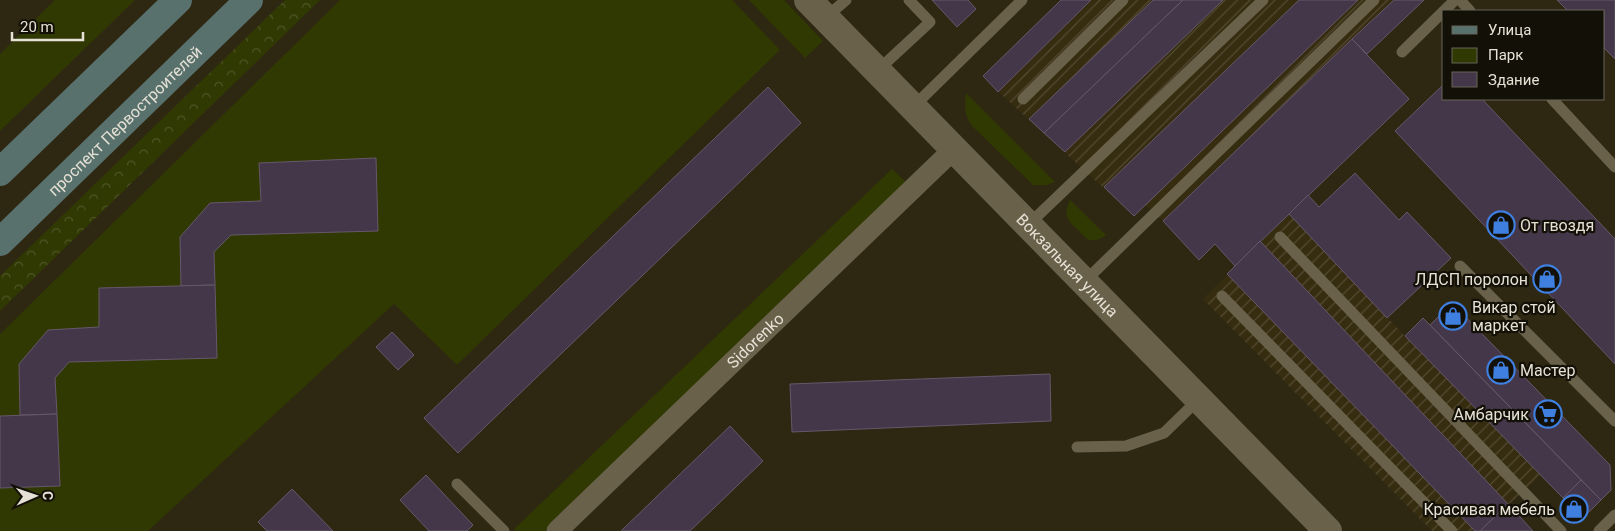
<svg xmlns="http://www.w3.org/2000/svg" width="1615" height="531" font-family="Roboto,sans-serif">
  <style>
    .industrial { fill: url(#industrial-furrows) }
    .green { fill: #313903 }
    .forest { fill: url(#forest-crowns) }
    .building { fill: #443749; stroke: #66586b }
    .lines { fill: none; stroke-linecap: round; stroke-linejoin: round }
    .service { stroke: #69614a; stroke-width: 11 }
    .minor { stroke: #69614a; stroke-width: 21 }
    .tertiary { stroke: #69614a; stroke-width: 28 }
    .secondary { stroke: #58716d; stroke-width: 28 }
    .labels { text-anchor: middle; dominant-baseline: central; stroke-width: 4.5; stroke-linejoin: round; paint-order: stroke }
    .street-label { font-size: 16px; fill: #e6e1d5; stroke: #131007 }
    .poi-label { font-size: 16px; fill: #e6e1d5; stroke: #131007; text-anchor: start }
  </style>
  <defs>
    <pattern id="industrial-furrows" width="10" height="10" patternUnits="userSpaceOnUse" patternTransform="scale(1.25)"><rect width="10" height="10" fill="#362c10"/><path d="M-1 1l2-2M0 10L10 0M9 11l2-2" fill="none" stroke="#534a32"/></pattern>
    <pattern id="forest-crowns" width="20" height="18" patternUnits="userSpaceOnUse" patternTransform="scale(1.25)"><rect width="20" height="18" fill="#313903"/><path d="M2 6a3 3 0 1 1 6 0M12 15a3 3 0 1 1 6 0" fill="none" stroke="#4f5527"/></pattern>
  </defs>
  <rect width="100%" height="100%" fill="#2e2712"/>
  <!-- industrial -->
  <g class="industrial">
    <polygon points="1061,0 1394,0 1163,221 1145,205 1134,216 1003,96 983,76"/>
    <polygon points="1289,214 1405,336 1423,318 1581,480 1563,498 1541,475 1480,531 1432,531 1203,299"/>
  </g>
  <!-- green -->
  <g class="green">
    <polygon points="55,0 135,0 0,131 0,54"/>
    <polygon points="340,0 732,0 780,50 457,365 394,304 148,531 0,531 0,334"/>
    <polygon points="749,0 784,0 823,41 805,58"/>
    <path d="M966,93L1055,182L1046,185H1033L972,126C964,114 964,106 966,93Z"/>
    <polygon points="892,169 907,183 545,531 516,531 514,529"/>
    <path d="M1070,200L1106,235C1102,238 1096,241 1091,240C1087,240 1084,236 1081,233C1069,221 1062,218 1070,200Z"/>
  </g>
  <!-- forest -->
  <polygon class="forest" points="285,0 320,0 0,311 0,276"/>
  <!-- building -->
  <g class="building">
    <polygon points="932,0 968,0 976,9 957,27"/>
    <polygon points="1061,0 1091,0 998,92 983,76"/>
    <polygon points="1153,0 1183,0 1044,133 1029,119"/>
    <polygon points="1183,0 1223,0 1065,152 1044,133"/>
    <polygon points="1299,0 1358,0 1134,216 1104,187"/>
    <polygon points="1394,0 1424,0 1367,54 1352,39"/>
    <polygon points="1557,0 1615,0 1615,59 1604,48 1604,11 1568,11"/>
    <polygon points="1352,39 1409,99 1235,266 1215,244 1199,260 1163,221"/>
    <polygon points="1444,84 1444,99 1482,99 1615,239 1615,364 1395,131"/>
    <polygon points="768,87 801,123 458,453 424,418"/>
    <polygon points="376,158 378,231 231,235 214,252 215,285 181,286 180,237 210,203 261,201 259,163"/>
    <polygon points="1355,173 1399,220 1407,212 1451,258 1387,318 1289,214 1308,195 1319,207"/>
    <polygon points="1260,241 1508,504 1480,531 1475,531 1227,274"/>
    <polygon points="215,285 217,358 69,362 55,378 57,414 20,415 19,364 48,330 99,327 99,288"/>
    <polygon points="1452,303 1610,465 1611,490 1601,500 1430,325"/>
    <polygon points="1423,318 1581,480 1563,498 1405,336"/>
    <polygon points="392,332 414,355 398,370 376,347"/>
    <polygon points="1050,374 1051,421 792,432 790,384"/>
    <polygon points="57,414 60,486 0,488 0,416"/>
    <polygon points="730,426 763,461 690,531 621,531"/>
    <polygon points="426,475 473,525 467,531 429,531 400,500"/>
    <polygon points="1581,480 1601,500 1583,518 1563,498"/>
    <polygon points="292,489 333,531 267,531 258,522"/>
    <polygon points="1508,504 1533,531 1480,531"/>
  </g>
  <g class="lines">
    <!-- service -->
    <g class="service">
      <polyline points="1460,0 1470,11"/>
      <polyline points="825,18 846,0"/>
      <polyline points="1402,52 1455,0"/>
      <polyline points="877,71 930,22 909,0"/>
      <polyline points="1023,99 1123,0"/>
      <polyline points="1552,99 1615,167"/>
      <polyline points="913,107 1022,0"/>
      <polyline points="1028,225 1263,0"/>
      <polyline points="1280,237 1561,531"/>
      <polyline points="1460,266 1615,421"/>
      <polyline points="1084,282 1374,0"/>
      <polyline points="1222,296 1452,531"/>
      <polyline points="1077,447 1126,446 1164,433 1199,399"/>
      <polyline points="457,484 504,531"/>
      <polyline points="1599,531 1615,515"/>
    </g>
    <!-- minor -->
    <path class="minor" id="s1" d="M557,531L954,149"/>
    <!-- tertiary -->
    <path class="tertiary" id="s2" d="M808,0L1328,531"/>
    <!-- secondary -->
    <g class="secondary">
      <polyline points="0,172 178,0"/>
      <path id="s3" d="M0,242L249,0"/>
    </g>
  </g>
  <!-- icons -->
  <defs>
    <g id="shop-ring" transform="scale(1.4375)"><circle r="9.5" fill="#131007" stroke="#3f7fe0" stroke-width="1.5"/><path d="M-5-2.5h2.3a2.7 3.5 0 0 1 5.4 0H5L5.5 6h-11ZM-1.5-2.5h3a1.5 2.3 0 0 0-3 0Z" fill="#3f7fe0"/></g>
    <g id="supermarket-ring" transform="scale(1.4375)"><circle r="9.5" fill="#131007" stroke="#3f7fe0" stroke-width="1.5"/><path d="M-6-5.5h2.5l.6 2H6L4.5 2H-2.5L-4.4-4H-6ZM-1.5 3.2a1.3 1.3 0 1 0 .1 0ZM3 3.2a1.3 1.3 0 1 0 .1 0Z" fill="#3f7fe0"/></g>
  </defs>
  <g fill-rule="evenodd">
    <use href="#shop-ring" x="1501" y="225"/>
    <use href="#shop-ring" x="1547" y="279"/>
    <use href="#shop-ring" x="1453" y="316"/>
    <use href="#shop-ring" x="1501" y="370"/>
    <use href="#supermarket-ring" x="1548" y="414"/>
    <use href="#shop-ring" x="1574" y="509"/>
  </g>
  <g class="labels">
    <!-- street labels -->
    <g class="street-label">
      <text stroke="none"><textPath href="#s3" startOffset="174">проспект Первостроителей</textPath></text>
      <text stroke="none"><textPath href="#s2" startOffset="371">Вокзальная улица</textPath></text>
      <text stroke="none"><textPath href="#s1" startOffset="275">Sidorenko</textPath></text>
    </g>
    <!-- poi labels -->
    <g class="poi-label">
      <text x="1520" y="225">От гвоздя</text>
      <text x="1528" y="279" text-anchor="end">ЛДСП поролон</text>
      <text x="1472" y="307">Викар стой<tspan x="1472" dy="18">маркет</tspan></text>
      <text x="1520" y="370">Мастер</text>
      <text x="1529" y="414" text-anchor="end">Амбарчик</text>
      <text x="1555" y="509" text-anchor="end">Красивая мебель</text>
    </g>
  </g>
  <!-- legend -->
  <rect x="1442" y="10" width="162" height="90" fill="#131007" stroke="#676459"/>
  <rect x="1452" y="26" width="25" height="8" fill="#58716d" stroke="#676459"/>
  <text x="1488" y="35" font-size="15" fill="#e6e1d5">Улица</text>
  <rect x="1452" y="48" width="25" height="15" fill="#313903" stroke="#676459"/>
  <text x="1488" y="60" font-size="15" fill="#e6e1d5">Парк</text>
  <rect x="1452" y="72" width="25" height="15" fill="#443749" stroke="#676459"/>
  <text x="1488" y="85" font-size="15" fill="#e6e1d5">Здание</text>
  <!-- north arrow -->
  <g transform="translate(35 496) rotate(88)" stroke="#131007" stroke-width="4" paint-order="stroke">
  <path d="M0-4L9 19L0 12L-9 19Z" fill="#e6e1d5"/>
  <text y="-8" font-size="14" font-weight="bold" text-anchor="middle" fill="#e6e1d5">С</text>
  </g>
  <!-- scale -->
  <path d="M12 32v8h71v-8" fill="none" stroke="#e6e1d5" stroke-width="2.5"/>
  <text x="20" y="32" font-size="15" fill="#e6e1d5" stroke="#131007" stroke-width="4" paint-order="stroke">20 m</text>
</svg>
